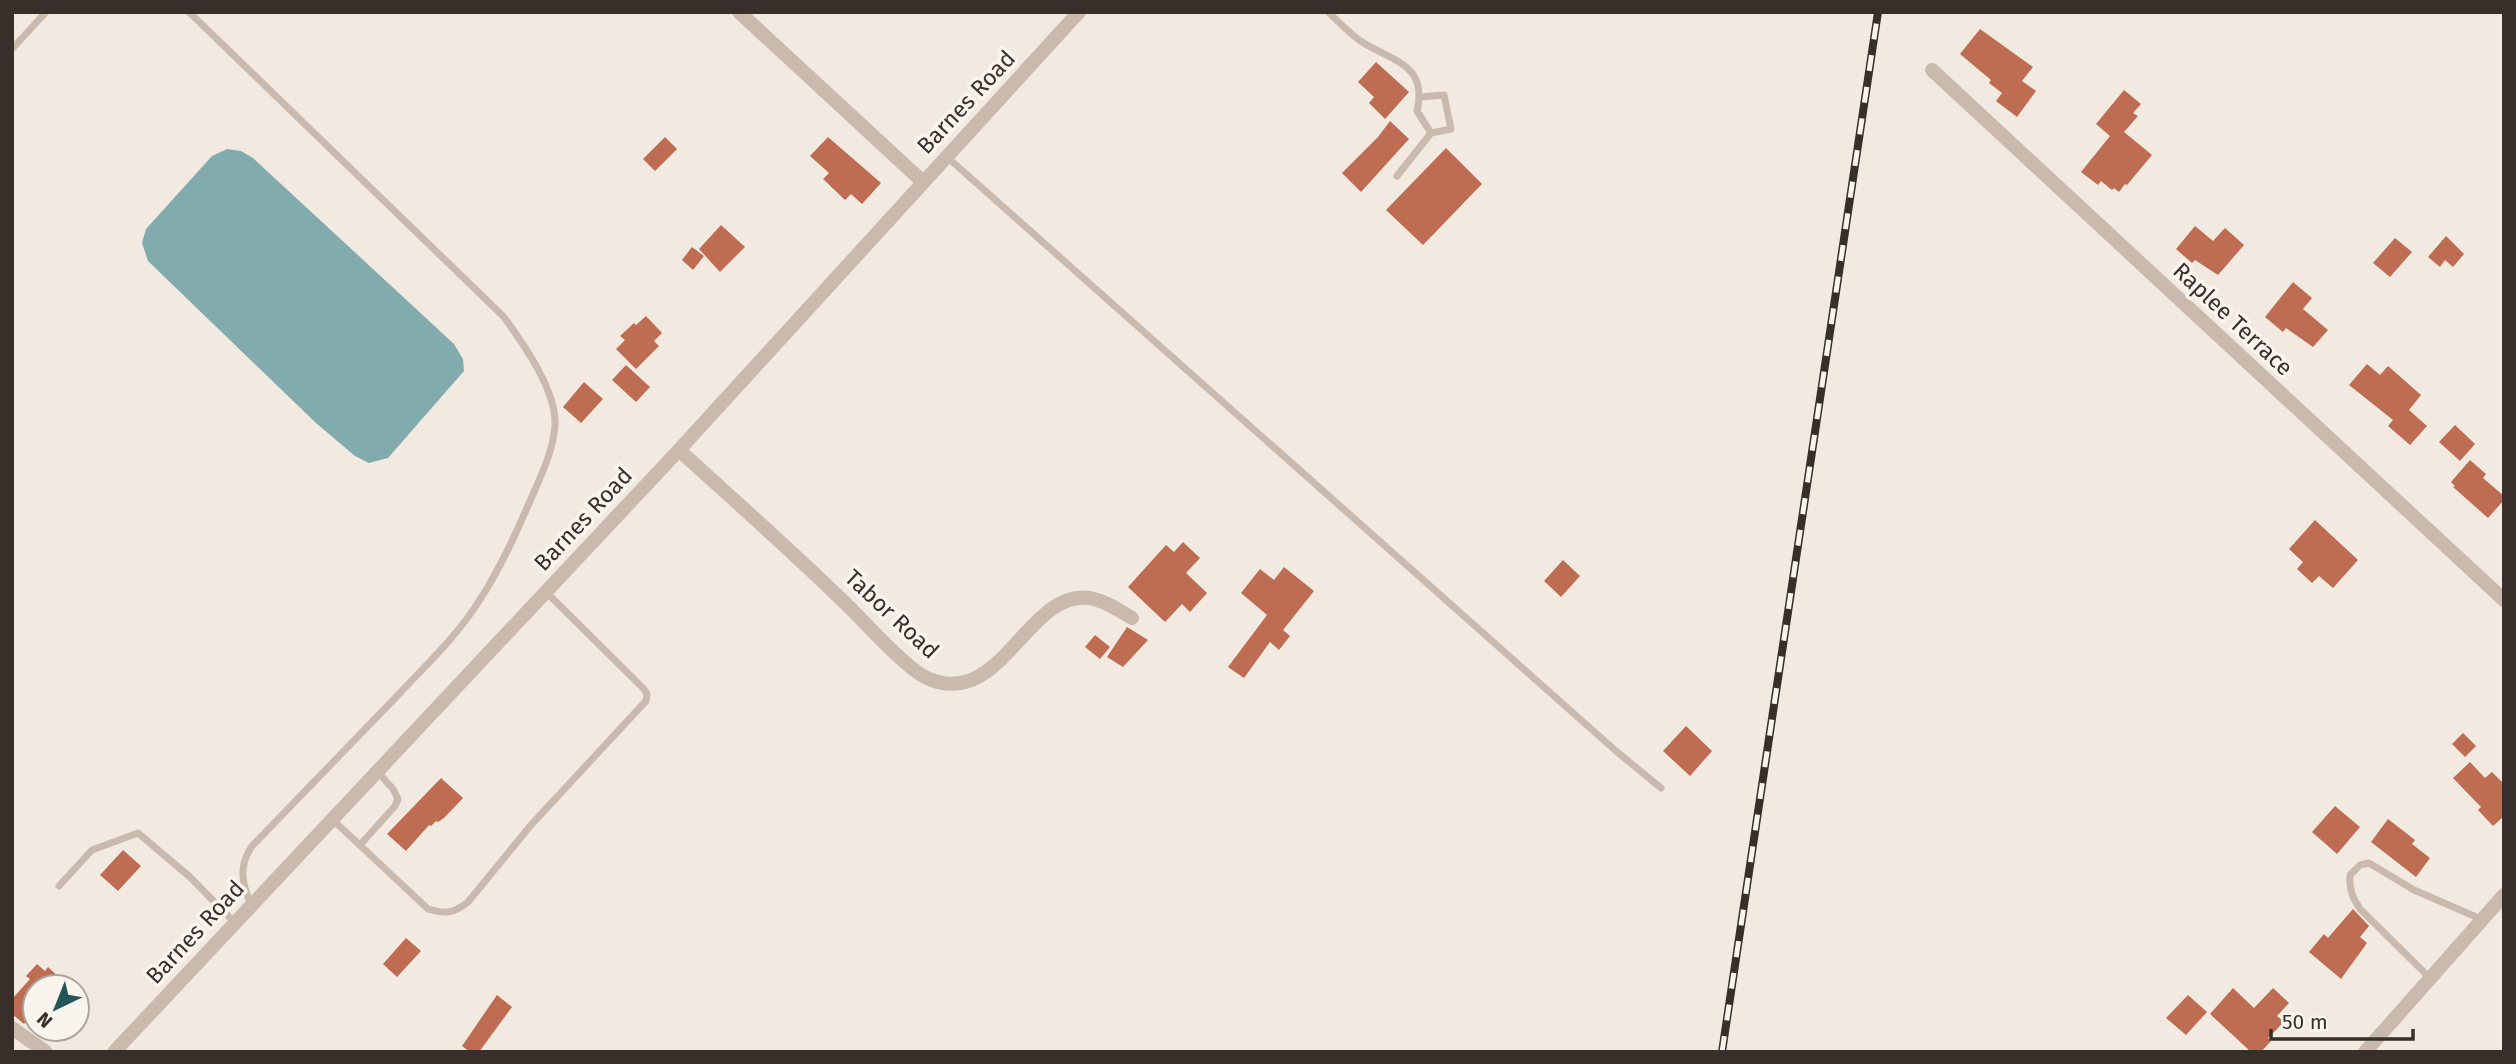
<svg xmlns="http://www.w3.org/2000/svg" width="2516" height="1064" font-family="'Fira Sans',sans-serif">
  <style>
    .water { fill: #82abad }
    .building { fill: #be6d53 }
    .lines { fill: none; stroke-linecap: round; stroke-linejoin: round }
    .service { stroke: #cabaad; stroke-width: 7 }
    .minor { stroke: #cabaad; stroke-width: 14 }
    .rail-casing { stroke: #382f2b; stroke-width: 8 }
    .rail { stroke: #f9f4ed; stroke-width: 5; stroke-dasharray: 16; stroke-linecap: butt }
    .labels { text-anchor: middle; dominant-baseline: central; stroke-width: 7; stroke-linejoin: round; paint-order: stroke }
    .street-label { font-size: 23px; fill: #382f2b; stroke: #f9f4ed }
  </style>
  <rect width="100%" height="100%" fill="#f2eae1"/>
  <!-- water -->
  <polygon class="water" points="227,149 241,151 253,158 454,344 463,359 464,371 388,458 369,463 355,456 316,423 148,261 142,243 146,229 212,156"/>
  <!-- building -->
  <g class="building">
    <polygon points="1980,29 2033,67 2022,81 2036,91 2017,117 1996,101 2002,93 1989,83 1991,80 1960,54"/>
    <polygon points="1376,62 1409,92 1385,119 1369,103 1374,97 1358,82"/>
    <polygon points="2124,90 2141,104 2133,113 2138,116 2124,132 2152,155 2127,185 2125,184 2119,192 2114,188 2112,190 2101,181 2098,185 2081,172 2110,136 2096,124"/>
    <polygon points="1390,121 1409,139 1361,192 1342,173 1378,137"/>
    <polygon points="665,137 677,149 655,171 643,159"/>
    <polygon points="828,137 881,183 862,204 851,194 845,200 823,179 829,173 810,156"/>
    <polygon points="1446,148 1482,184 1423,245 1386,210"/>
    <polygon points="721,225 745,247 720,272 699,249"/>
    <polygon points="2195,226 2213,241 2225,228 2244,245 2218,275 2195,260 2192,263 2176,249"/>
    <polygon points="2446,236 2464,254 2453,267 2445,260 2440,267 2428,257"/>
    <polygon points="2395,238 2412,252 2390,277 2373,263"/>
    <polygon points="692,247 704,256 693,270 682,260"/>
    <polygon points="2293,282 2312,298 2303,309 2328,330 2313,347 2286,328 2283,332 2265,317"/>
    <polygon points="646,316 662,333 654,341 659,346 636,369 616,349 625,340 620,336 634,323 636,325"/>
    <polygon points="2367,364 2380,375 2388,366 2421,395 2409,410 2427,426 2410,445 2388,426 2393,420 2349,385"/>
    <polygon points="626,365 650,387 636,402 612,380"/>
    <polygon points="584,382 603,399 581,423 563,407"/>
    <polygon points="2455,425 2475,444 2460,461 2439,442"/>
    <polygon points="2470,460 2486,474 2483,478 2504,496 2504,500 2488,518 2453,487 2455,486 2451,482"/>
    <polygon points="2315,520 2358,560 2333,588 2319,576 2312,583 2297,569 2303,562 2289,549"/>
    <polygon points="1183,542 1200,558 1186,573 1207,593 1190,612 1182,604 1165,622 1128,587 1166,545 1174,552"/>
    <polygon points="1563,560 1580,576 1561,597 1544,581"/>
    <polygon points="1284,567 1314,591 1283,630 1290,636 1279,650 1270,642 1244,678 1228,667 1267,615 1241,593 1260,569 1274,580"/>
    <polygon points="1127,627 1148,640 1123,667 1107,657"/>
    <polygon points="1095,635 1110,647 1100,659 1085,647"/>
    <polygon points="1686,726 1712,751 1690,776 1663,751"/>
    <polygon points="2463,733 2476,746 2465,757 2452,744"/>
    <polygon points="2470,762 2485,778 2492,772 2504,784 2504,816 2493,826 2478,810 2481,807 2453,778"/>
    <polygon points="441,778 463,798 444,818 438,822 436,821 431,826 429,825 406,851 387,834"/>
    <polygon points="2335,806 2360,827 2337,854 2312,832"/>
    <polygon points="2388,819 2415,840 2412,844 2430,858 2416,877 2371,842"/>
    <polygon points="123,850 141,866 118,891 100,875"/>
    <polygon points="2353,909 2369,926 2360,937 2367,943 2341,979 2309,952 2324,934 2328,938"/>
    <polygon points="406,938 421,951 397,977 383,964"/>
    <polygon points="37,964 45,971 48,967 61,979 58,983 62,987 35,987 35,1012 24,1024 12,1014 12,999 30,979 26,976"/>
    <polygon points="2233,988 2254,1008 2273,988 2289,1003 2277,1016 2284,1022 2268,1038 2271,1041 2261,1052 2251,1052 2210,1014"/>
    <polygon points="497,995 512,1007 479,1052 470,1052 462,1046"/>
    <polygon points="2188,995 2207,1012 2186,1035 2166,1018"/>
  </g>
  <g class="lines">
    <!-- service -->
    <g class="service">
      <path d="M189,12L504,317C524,345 557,391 555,426C553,452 540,478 530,501C515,536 500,569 479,601C458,635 427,664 400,693C351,744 301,795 252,846C238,867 242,883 251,905"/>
      <path d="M1328,12C1339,22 1350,34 1362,42C1392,61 1428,64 1417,111L1431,133L1397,176"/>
      <polyline points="12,49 46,12"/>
      <polyline points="1420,97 1444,95 1451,129 1431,133"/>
      <polyline points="947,157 1616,751 1661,788"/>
      <path d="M333,820L428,909C445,914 453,914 468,902L531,825L646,701L647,694L643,688L546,592"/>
      <polyline points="360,845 395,806 398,799 393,789 377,771"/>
      <polyline points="59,886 92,850 138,833 190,877 235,923"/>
      <path d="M2430,978L2361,910C2353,899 2349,890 2350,875L2360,865L2369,863L2414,890L2481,919"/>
    </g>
    <!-- minor -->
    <g class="minor">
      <polyline points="739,12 923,182"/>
      <polyline points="1932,70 2504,600"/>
      <path d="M679,450C736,502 792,551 847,605C865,622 908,671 929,679C1002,709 1027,590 1089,598C1104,600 1120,611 1132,618"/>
      <polyline points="12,1028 46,1052"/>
      <polyline points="114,1052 679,450 1079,12"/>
      <polyline points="2365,1052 2504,895"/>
    </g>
    <!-- rail casing -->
    <g class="rail-casing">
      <polyline id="rail" points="1722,1052 1878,12"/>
    </g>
    <!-- rail -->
    <use href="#rail" class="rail"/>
  </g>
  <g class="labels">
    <!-- street labels -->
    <g class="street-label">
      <text transform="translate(966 102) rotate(-47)">Barnes Road</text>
      <text transform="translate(2233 319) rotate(43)">Raplee Terrace</text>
      <text transform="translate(583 519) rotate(-47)">Barnes Road</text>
      <text transform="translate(892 614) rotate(43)">Tabor Road</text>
      <text transform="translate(195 932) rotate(-47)">Barnes Road</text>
    </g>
  </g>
  <!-- border -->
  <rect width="2516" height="1064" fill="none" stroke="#382f2b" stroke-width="28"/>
  <!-- north arrow -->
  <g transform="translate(56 1008) rotate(223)"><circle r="33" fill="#f9f4ed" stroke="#aca59f" stroke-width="2"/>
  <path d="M0-5L12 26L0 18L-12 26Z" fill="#235457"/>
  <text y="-10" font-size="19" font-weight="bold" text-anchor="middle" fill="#382f2b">N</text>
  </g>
  <!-- scale -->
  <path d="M2271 1029v10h142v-10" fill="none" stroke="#382f2b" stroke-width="3.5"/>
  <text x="2282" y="1029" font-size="21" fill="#382f2b" stroke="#f9f4ed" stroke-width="5" paint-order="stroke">50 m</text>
</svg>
